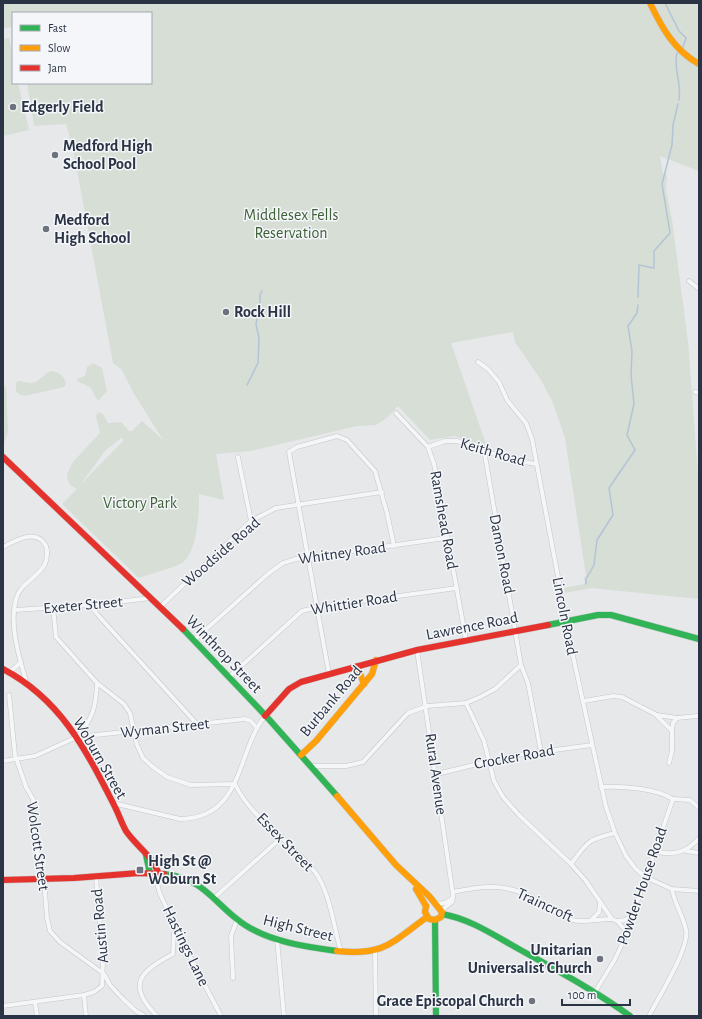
<svg xmlns="http://www.w3.org/2000/svg" width="702" height="1019" font-family="'Alegreya Sans',sans-serif">
  <style>
    .green { fill: #d6ded6; fill-rule: evenodd }
    .lines { fill: none; stroke-linecap: round; stroke-linejoin: round }
    .stream { stroke: #b4c4d5; stroke-width: 1.5 }
    .street-casing { stroke: #c4c6c8; stroke-width: 5 }
    .fast-casing { stroke: #c4c6c8; stroke-width: 7 }
    .slow-casing { stroke: #c4c6c8; stroke-width: 7 }
    .jam-casing { stroke: #c4c6c8; stroke-width: 7 }
    .street { stroke: #f5f6f7; stroke-width: 4 }
    .fast { stroke: #30b455; stroke-width: 6 }
    .slow { stroke: #ff9f0a; stroke-width: 6 }
    .jam { stroke: #e5322d; stroke-width: 6 }
    .poi-dot { fill: #6c737f; stroke: #f4f6f9; stroke-width: 1.5 }
    .labels { text-anchor: middle; dominant-baseline: central; stroke-width: 3; stroke-linejoin: round; paint-order: stroke }
    .poi-label { font-size: 16px; font-weight: bold; fill: #2b3445; stroke: #f4f6f9; text-anchor: start }
    .park-label { font-size: 16px; fill: #3f6138; stroke: #f4f6f9 }
    .street-label { font-size: 16px; fill: #2b3445; stroke: #f4f6f9 }
  </style>
  <rect width="100%" height="100%" fill="#e6e8ea"/>
  <!-- green -->
  <g class="green">
    <path d="M3,3H699V171L660,156L663,174H666L667,176L666,190L672,220L688,342L699,486V599L592,588L565,593L564,588L585,584L584,577L586,576L565,438L553,403L541,380L515,342L513,332L451,343L487,447L454,436L430,440L398,406L387,418L376,425L357,426L251,451L216,454L224,500L199,494C199,512 198,555 180,564C167,570 152,573 139,578L62,504L77,489L70,485L67,478L68,472L73,462L100,433L96,416L98,412L103,414L108,423L121,422L129,431H132L142,421L163,440L133,392L122,370L113,363L73,149L66,124L34,126L27,83H151V13H13V27L3,28ZM121,438L124,440L80,485L105,451Z"/>
    <polygon points="9,38 13,57 13,83 18,83 29,130 3,136 3,39"/>
    <polygon points="92,364 95,364 102,368 107,391 98,401 90,387 77,381 77,379 85,376 87,367"/>
    <path d="M52,371C59,372 65,377 66,384L64,387L25,396L19,394L16,391V383L18,381C23,381 27,384 32,383C40,382 43,373 52,371Z"/>
    <polygon points="6,386 8,431 3,447 3,389"/>
  </g>
  <g class="lines">
    <!-- stream -->
    <g class="stream">
      <polyline points="665,3 679,31 686,38 683,47"/>
      <path d="M677,53C673,68 682,84 679,100"/>
      <polyline points="638,297 639,265 654,268 654,251 670,233 662,184 672,145 673,125 678,104"/>
      <polyline points="247,385 258,363 259,338 256,324 260,305 260,295 262,291"/>
      <polyline points="586,584 586,579 594,565 597,540 613,515 609,488 635,450 627,435 634,404 631,375 632,351 628,326 637,313 638,305"/>
    </g>
    <!-- street casing -->
    <g class="street-casing">
      <g id="street">
        <polyline points="689,281 699,289"/>
        <polyline points="478,362 488,369 499,382 507,400 526,423 532,439 573,656 606,807 615,833 626,856 635,868 645,877 672,889 699,891"/>
        <polyline points="695,392 699,393"/>
        <polyline points="396,413 428,447 434,464 466,640"/>
        <polyline points="428,447 445,441 457,441 512,460 536,464"/>
        <polyline points="484,450 521,665 528,683 541,752"/>
        <polyline points="238,457 251,521"/>
        <path d="M3,547C16,540 37,528 46,546C48,551 47,559 45,564C38,578 20,583 16,599C9,625 19,657 26,681"/>
        <polyline points="91,605 96,613 197,724"/>
        <path d="M53,607L56,637L97,683L124,704L130,713L137,745L143,758L153,767L167,777L191,785L235,784C251,819 292,841 315,872C330,892 334,928 341,952"/>
        <polyline points="160,607 251,521 276,508 382,492"/>
        <polyline points="15,610 91,605 151,598"/>
        <polyline points="194,640 269,573 283,563 296,559 446,538"/>
        <polyline points="417,650 453,895 452,902 442,910"/>
        <polyline points="10,672 21,662"/>
        <polyline points="329,674 289,452 297,447 337,436 347,440 375,471 387,513 394,546"/>
        <polyline points="229,677 302,611 318,607 457,588"/>
        <polyline points="9,695 15,755 26,787 33,799 34,838 44,879 47,918 50,931 60,942 104,974 110,985 123,999 136,1011 143,1015"/>
        <polyline points="584,701 613,696 622,697 655,714 672,731 672,751 669,763"/>
        <polyline points="466,703 484,741 494,781 503,797 519,815 571,864"/>
        <polyline points="657,715 677,718"/>
        <polyline points="672,731 673,723 677,718 697,716"/>
        <path d="M77,737C93,719 96,706 97,683"/>
        <polyline points="3,761 35,756 77,737 245,719 251,721 256,727"/>
        <polyline points="312,766 346,766 363,762 408,713 427,706 466,703 480,697 495,689 521,665"/>
        <polyline points="437,774 510,756 592,745"/>
        <path d="M601,787C622,786 655,788 673,799"/>
        <polyline points="673,799 690,800 699,808"/>
        <path d="M113,803L180,819C244,818 236,752 265,716"/>
        <path d="M615,833C586,840 588,842 571,864L586,881L612,919C619,923 625,921 632,916"/>
        <path d="M654,851C672,856 687,853 699,838"/>
        <polyline points="686,851 699,853"/>
        <polyline points="154,873 160,894 185,947 221,1016"/>
        <path d="M453,892C484,885 508,883 536,900C547,907 559,916 572,920C584,923 599,919 612,919"/>
        <polyline points="215,897 282,837"/>
        <polyline points="436,904 445,903 453,898"/>
        <polyline points="592,919 599,912 600,903"/>
        <polyline points="617,921 627,932"/>
        <polyline points="277,939 284,1016"/>
        <polyline points="375,952 376,1016"/>
        <polyline points="233,978 231,936 237,920"/>
        <polyline points="595,992 614,961 624,940 673,799"/>
        <polyline points="84,995 86,1016"/>
        <polyline points="35,1002 37,1016"/>
        <polyline points="3,1006 84,995 94,992 102,986 103,961 96,877"/>
        <path d="M157,1016C125,984 141,971 173,954L174,933L176,927"/>
        <path d="M649,1016C658,998 690,948 686,930C683,915 674,903 672,889"/>
      </g>
    </g>
    <!-- fast casing -->
    <g class="fast-casing">
      <g id="fast">
        <polyline points="548,625 598,615 611,615 699,639"/>
        <polyline points="183,629 266,716 337,796"/>
        <polyline points="146,855 150,873"/>
        <path d="M164,874C207,879 214,905 245,925C271,942 307,947 337,951"/>
        <path d="M442,914C470,919 492,934 517,948C556,970 594,990 630,1016"/>
        <polyline points="435,920 436,1016"/>
      </g>
    </g>
    <!-- slow casing -->
    <g class="slow-casing">
      <g id="slow">
        <path d="M650,3C662,28 674,50 699,64"/>
        <polyline points="357,666 364,684"/>
        <polyline points="301,755 316,741 372,674 376,660"/>
        <polyline points="337,796 396,865 429,896 442,912 441,917 435,920 429,919 425,912 426,906"/>
        <polyline points="416,889 426,906"/>
        <path d="M337,951C384,956 391,943 427,917"/>
      </g>
    </g>
    <!-- jam casing -->
    <g class="jam-casing">
      <g id="jam">
        <polyline points="3,457 183,629"/>
        <path d="M3,669C60,699 85,748 113,803C118,812 121,822 126,831C137,847 152,855 159,874"/>
        <polyline points="265,716 289,689 301,682 417,650 548,625"/>
        <polyline points="3,880 74,878 139,873 164,874"/>
      </g>
    </g>
    <!-- street -->
    <use href="#street" class="street"/>
    <!-- fast -->
    <use href="#fast" class="fast"/>
    <!-- slow -->
    <use href="#slow" class="slow"/>
    <!-- jam -->
    <use href="#jam" class="jam"/>
  </g>
  <!-- markers -->
  <g class="poi-dot">
    <circle cx="13" cy="107" r="4"/>
    <circle cx="55" cy="155" r="4"/>
    <circle cx="46" cy="229" r="4"/>
    <circle cx="226" cy="312" r="4"/>
    <rect x="136" y="866" width="8" height="8" rx="2"/>
    <circle cx="600" cy="959" r="4"/>
    <circle cx="532" cy="1001" r="4"/>
  </g>
  <g class="labels">
    <!-- poi labels -->
    <g class="poi-label">
      <text x="21" y="107">Edgerly Field</text>
      <text x="63" y="146">Medford High<tspan x="63" dy="18">School Pool</tspan></text>
      <text x="54" y="220">Medford<tspan x="54" dy="18">High School</tspan></text>
      <text x="234" y="312">Rock Hill</text>
      <text x="148" y="861">High St @<tspan x="148" dy="18">Woburn St</tspan></text>
      <text x="592" y="950" text-anchor="end">Unitarian<tspan x="592" dy="18">Universalist Church</tspan></text>
      <text x="524" y="1001" text-anchor="end">Grace Episcopal Church</text>
    </g>
    <!-- park labels -->
    <g class="park-label">
      <text x="291" y="215">Middlesex Fells<tspan x="291" dy="18">Reservation</tspan></text>
      <text x="140" y="503">Victory Park</text>
    </g>
    <!-- street labels -->
    <g class="street-label">
      <text transform="translate(493 452) rotate(16)">Keith Road</text>
      <text transform="translate(444 520) rotate(80)">Ramshead Road</text>
      <text transform="translate(221 552) rotate(-41)">Woodside Road</text>
      <text transform="translate(342 553) rotate(-8)">Whitney Road</text>
      <text transform="translate(502 554) rotate(79)">Damon Road</text>
      <text transform="translate(354 603) rotate(-9)">Whittier Road</text>
      <text transform="translate(83 605) rotate(-5)">Exeter Street</text>
      <text transform="translate(565 616) rotate(79)">Lincoln Road</text>
      <text transform="translate(472 626) rotate(-11)">Lawrence Road</text>
      <text transform="translate(224 654) rotate(46)">Winthrop Street</text>
      <text transform="translate(331 701) rotate(-50)">Burbank Road</text>
      <text transform="translate(165 728) rotate(-6)">Wyman Street</text>
      <text transform="translate(514 757) rotate(-10)">Crocker Road</text>
      <text transform="translate(100 758) rotate(60)">Woburn Street</text>
      <text transform="translate(436 774) rotate(82)">Rural Avenue</text>
      <text transform="translate(285 842) rotate(46)">Essex Street</text>
      <text transform="translate(38 846) rotate(82)">Wolcott Street</text>
      <text transform="translate(642 886) rotate(-71)">Powder House Road</text>
      <text transform="translate(545 905) rotate(25)">Traincroft</text>
      <text transform="translate(100 926) rotate(-95)">Austin Road</text>
      <text transform="translate(298 928) rotate(14)">High Street</text>
      <text transform="translate(186 946) rotate(64)">Hastings Lane</text>
    </g>
  </g>
  <!-- border -->
  <rect width="702" height="1019" fill="none" stroke="#2b3445" stroke-width="8"/>
  <!-- legend -->
  <rect x="12" y="12" width="140" height="72" fill="#f4f6f9" stroke="#a4a8b1"/>
  <rect x="20" y="25" width="20" height="6" fill="#30b455" stroke="#a4a8b1"/>
  <text x="48" y="32" font-size="12" fill="#2b3445">Fast</text>
  <rect x="20" y="45" width="20" height="6" fill="#ff9f0a" stroke="#a4a8b1"/>
  <text x="48" y="52" font-size="12" fill="#2b3445">Slow</text>
  <rect x="20" y="65" width="20" height="6" fill="#e5322d" stroke="#a4a8b1"/>
  <text x="48" y="72" font-size="12" fill="#2b3445">Jam</text>
  <!-- scale -->
  <path d="M562 999v6h68v-6" fill="none" stroke="#2b3445" stroke-width="2"/>
  <text x="568" y="999" font-size="12" fill="#2b3445" stroke="#f4f6f9" stroke-width="3" paint-order="stroke">100 m</text>
</svg>
